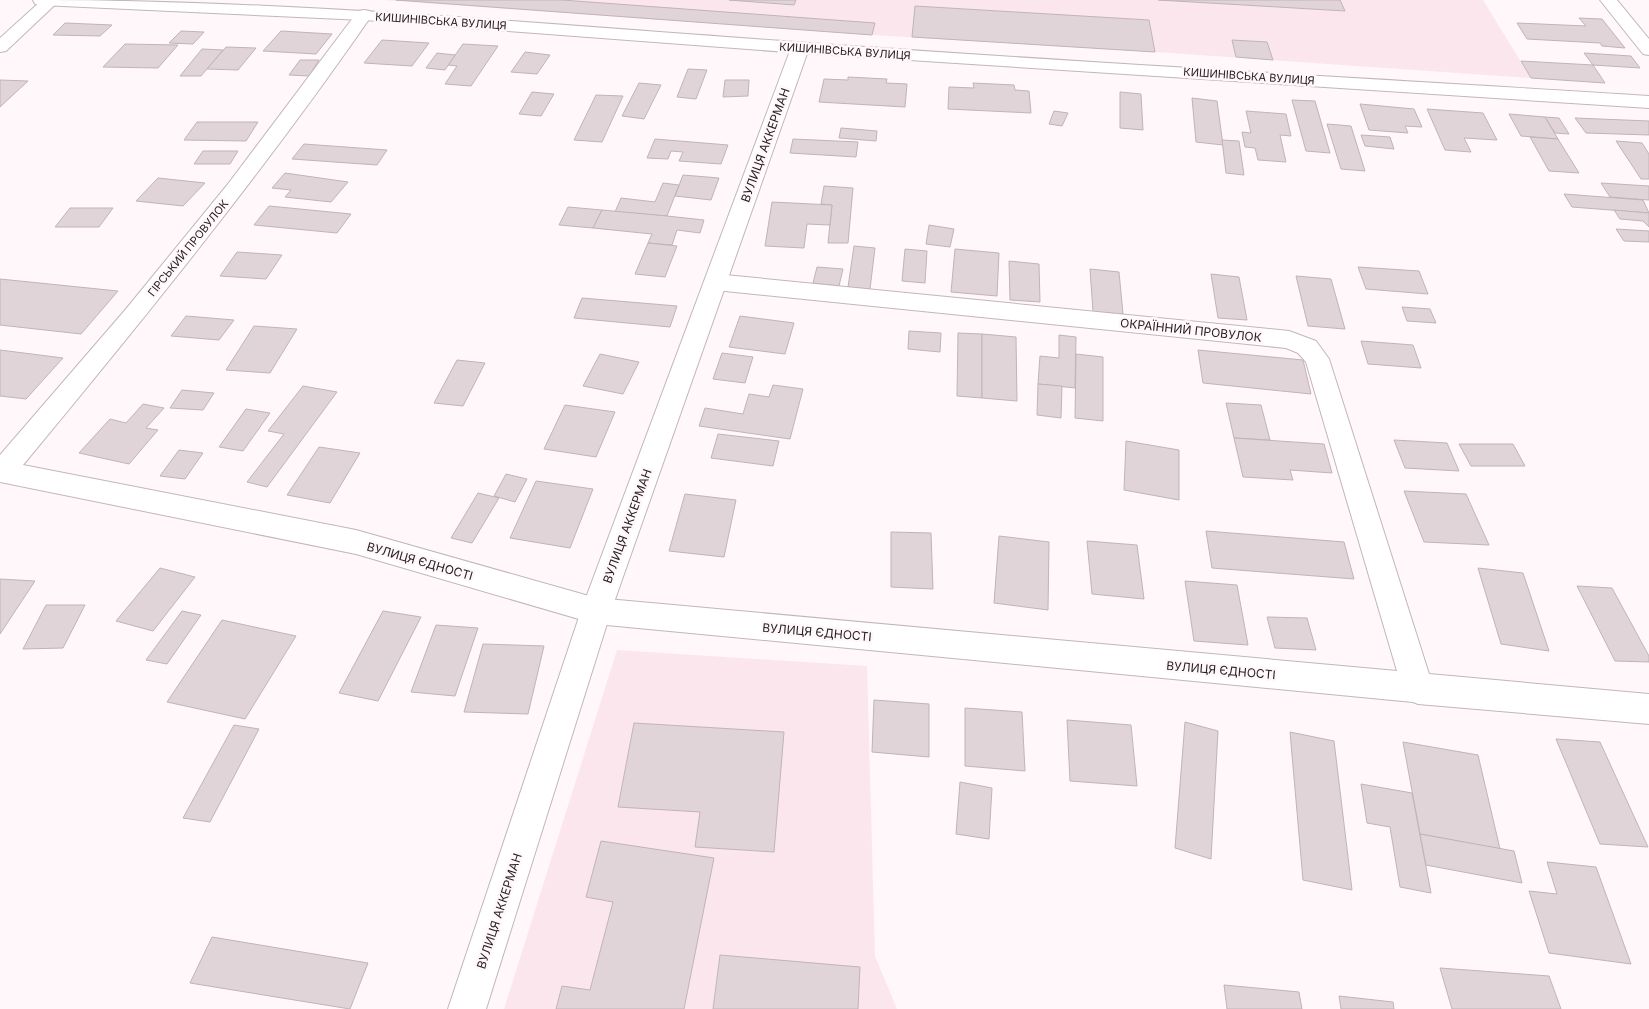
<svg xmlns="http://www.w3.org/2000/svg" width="1649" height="1009" font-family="Inter,sans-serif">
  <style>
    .built { fill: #fce6ee }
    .building { fill: #e0d4d8; stroke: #c0b4b8 }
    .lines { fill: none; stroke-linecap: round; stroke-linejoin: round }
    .street-casing { stroke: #c2b6ba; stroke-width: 2 }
    .secondary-casing { stroke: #c2b6ba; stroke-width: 2 }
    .primary-casing { stroke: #c2b6ba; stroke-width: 2 }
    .street { fill: #fff; fill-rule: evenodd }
    .secondary { fill: #fff; fill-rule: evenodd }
    .primary { fill: #fff; fill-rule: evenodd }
    .labels { text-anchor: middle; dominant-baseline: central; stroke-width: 5; stroke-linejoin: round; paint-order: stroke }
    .far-street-label { font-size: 11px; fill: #221e1f; stroke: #fff7f9 }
    .street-label { font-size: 12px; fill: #221e1f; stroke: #fff7f9 }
  </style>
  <rect width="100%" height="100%" fill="#fff7f9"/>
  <!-- built -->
  <g class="built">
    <polygon points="382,0 1483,0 1531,78 1155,52 872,35"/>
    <polygon points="617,650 867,666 875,956 897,1009 504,1009"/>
  </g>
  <!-- building -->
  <g class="building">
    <polygon points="396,0 562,0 875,23 872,35"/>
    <polygon points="729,0 796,0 794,5"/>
    <polygon points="1158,0 1340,0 1345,11"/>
    <polygon points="915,6 1149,20 1155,52 912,37"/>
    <polygon points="1579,18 1602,19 1625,48 1602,46 1600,43 1527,39 1517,23 1586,26"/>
    <polygon points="65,23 112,25 100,36 53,35"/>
    <polygon points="181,31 204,32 193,44 169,43"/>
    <polygon points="281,31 332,34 316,54 263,51"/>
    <polygon points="382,40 429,43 412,66 364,63"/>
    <polygon points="1232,40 1267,42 1273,60 1236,57"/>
    <polygon points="125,44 178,45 158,68 103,67"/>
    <polygon points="463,44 498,46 471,86 445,84 457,66 448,65"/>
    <polygon points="226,47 256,48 238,70 207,69"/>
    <polygon points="202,49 223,50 201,76 180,76"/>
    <polygon points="525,52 550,55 537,74 511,72"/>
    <polygon points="437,53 455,55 445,70 426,68"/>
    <polygon points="1584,53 1631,56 1640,68 1593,65"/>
    <polygon points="300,60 319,60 309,76 289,75"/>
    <polygon points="1521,61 1593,65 1605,83 1531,78"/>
    <polygon points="688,69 707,70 696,99 677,97"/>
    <polygon points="848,77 887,79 886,83 907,84 905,107 819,102 824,79 848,80"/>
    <polygon points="0,80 28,81 0,107"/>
    <polygon points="725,80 749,80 748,96 723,97"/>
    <polygon points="639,83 661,85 644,119 622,116"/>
    <polygon points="973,83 1014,85 1015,90 1029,91 1031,113 948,109 949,87 974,88"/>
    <polygon points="532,92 554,94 541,116 519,114"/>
    <polygon points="1120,92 1141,94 1143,130 1120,128"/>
    <polygon points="596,95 623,96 602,142 574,140"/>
    <polygon points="1192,98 1217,101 1223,145 1196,142"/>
    <polygon points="1292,100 1315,101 1330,153 1306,151"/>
    <polygon points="1360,104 1414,109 1422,127 1405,126 1408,133 1369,130"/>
    <polygon points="1427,109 1483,113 1497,140 1464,138 1471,152 1445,150"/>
    <polygon points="1054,111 1068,113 1062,126 1049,124"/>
    <polygon points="1246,111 1286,114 1291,136 1280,135 1286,162 1258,160 1255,148 1245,147 1242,132 1251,133"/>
    <polygon points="1509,114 1545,117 1558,139 1521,136"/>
    <polygon points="1545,117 1559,118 1569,134 1555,133"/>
    <polygon points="1575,118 1649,121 1649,135 1586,133"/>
    <polygon points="197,122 258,122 246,141 184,140"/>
    <polygon points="1327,124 1351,126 1365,171 1341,169"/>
    <polygon points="841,128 877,131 876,141 839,138"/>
    <polygon points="1361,135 1390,137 1394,149 1365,146"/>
    <polygon points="1530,137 1558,139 1579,173 1549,171"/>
    <polygon points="655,139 728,145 721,164 679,161 683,152 671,151 668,159 647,158"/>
    <polygon points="793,139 858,142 856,157 790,153"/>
    <polygon points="1222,140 1239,141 1244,175 1226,173"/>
    <polygon points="1616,141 1642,143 1649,154 1649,179 1641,179"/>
    <polygon points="304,144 387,150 377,165 292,159"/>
    <polygon points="203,151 238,151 230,164 194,164"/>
    <polygon points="285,173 348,182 331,202 285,197 291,190 272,188"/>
    <polygon points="683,175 719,178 711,200 675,196"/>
    <polygon points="158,178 205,183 183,206 136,201"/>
    <polygon points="663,183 679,185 667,216 615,212 621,198 655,202"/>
    <polygon points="1601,183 1649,186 1649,200 1610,197"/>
    <polygon points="824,186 853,188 848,243 828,243 832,205 821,204"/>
    <polygon points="1564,194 1643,200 1649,213 1572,207"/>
    <polygon points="772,202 832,205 830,225 807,224 804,248 765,246"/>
    <polygon points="269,206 351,214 337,233 254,225"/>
    <polygon points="568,207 602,210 593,228 559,225"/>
    <polygon points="70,208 113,208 99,227 55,227"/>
    <polygon points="602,210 667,216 704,220 700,233 677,230 672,245 648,243 652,234 593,228"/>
    <polygon points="1614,210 1649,213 1649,227 1643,221 1620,219"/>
    <polygon points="929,225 954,229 950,247 926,244"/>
    <polygon points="1616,229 1649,231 1649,242 1624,241"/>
    <polygon points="648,243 677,246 665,277 635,274"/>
    <polygon points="854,246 875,248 870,289 848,287"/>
    <polygon points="905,249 927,251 925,283 902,281"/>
    <polygon points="955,249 999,253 997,296 951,292"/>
    <polygon points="237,252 282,255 266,279 220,276"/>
    <polygon points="1009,261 1039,264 1040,302 1010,300"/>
    <polygon points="817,267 843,269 839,286 813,283"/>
    <polygon points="1358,267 1419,271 1428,294 1366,289"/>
    <polygon points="1090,269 1119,272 1123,314 1093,312"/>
    <polygon points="1211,274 1239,277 1247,320 1218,318"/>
    <polygon points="1296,276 1331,279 1345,329 1308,326"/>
    <polygon points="0,279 118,291 81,334 0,325"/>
    <polygon points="582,298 677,306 670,327 574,318"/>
    <polygon points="1402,307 1430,309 1436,323 1407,321"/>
    <polygon points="186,316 234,320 219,340 171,336"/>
    <polygon points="740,316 794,323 785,354 729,347"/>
    <polygon points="254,326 297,329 270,373 226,370"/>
    <polygon points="909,331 941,333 940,352 908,349"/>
    <polygon points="958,333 982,334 982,398 957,396"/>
    <polygon points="982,334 1016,337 1017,401 982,398"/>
    <polygon points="1059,335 1076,337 1075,388 1038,384 1040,356 1059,358"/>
    <polygon points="1361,341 1413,345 1421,368 1368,364"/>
    <polygon points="0,350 63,358 26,399 0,396"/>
    <polygon points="1198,350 1303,360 1311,394 1203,383"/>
    <polygon points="722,353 753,357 745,383 713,379"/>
    <polygon points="600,354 639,362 623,394 583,386"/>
    <polygon points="1076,354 1103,357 1103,421 1075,418"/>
    <polygon points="457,360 485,363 463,406 434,403"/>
    <polygon points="1038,384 1062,386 1061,418 1037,415"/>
    <polygon points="773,385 803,389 790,439 699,426 705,408 743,414 749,394 769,397"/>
    <polygon points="303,386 337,392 267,487 247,482 284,434 268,431"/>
    <polygon points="182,390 214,393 203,410 170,408"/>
    <polygon points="1226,403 1261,405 1270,440 1234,438"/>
    <polygon points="143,404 164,408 146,428 158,430 129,464 79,453 110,419 126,423"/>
    <polygon points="565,405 615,412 596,457 544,449"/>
    <polygon points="246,409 270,413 243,451 219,447"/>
    <polygon points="718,434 779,441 773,466 711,458"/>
    <polygon points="1234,438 1324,444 1332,473 1290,470 1293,480 1243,477"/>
    <polygon points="1394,440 1447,443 1459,471 1405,468"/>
    <polygon points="1126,441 1179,450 1179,500 1124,490"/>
    <polygon points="1459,444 1513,444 1525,466 1471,466"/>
    <polygon points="319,447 360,453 330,503 287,495"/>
    <polygon points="179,450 203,453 185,479 160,476"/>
    <polygon points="506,474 527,479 515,502 494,496"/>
    <polygon points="536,481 593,489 570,548 510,538"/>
    <polygon points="1404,491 1466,494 1489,545 1424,542"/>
    <polygon points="478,493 499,498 472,543 451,538"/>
    <polygon points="685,494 736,500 724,557 669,551"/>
    <polygon points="1206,531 1344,542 1354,579 1212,568"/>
    <polygon points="891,532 931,533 933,589 891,587"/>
    <polygon points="999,536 1049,542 1048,610 994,603"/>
    <polygon points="1087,541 1137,545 1144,599 1092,594"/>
    <polygon points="160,568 195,577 153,631 116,621"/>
    <polygon points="1478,568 1523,573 1549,651 1501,644"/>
    <polygon points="0,579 35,581 0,634"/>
    <polygon points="1185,581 1237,585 1248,645 1194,641"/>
    <polygon points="1577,586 1612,588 1649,656 1649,662 1615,661"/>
    <polygon points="46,605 85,605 63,648 23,649"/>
    <polygon points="182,611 201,615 167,664 146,660"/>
    <polygon points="383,611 421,617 378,701 339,693"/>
    <polygon points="1267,617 1307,618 1316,650 1275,648"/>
    <polygon points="222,620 296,636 245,719 167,702"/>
    <polygon points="436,625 478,628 455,696 411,692"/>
    <polygon points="483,644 544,646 528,714 464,712"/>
    <polygon points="874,700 929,704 929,757 872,752"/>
    <polygon points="965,708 1022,712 1025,771 965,766"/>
    <polygon points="1067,720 1131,725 1137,786 1070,781"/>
    <polygon points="1185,722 1218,731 1211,859 1175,848"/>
    <polygon points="634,723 784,732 774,852 695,847 700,812 618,807"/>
    <polygon points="234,725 259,729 210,822 183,818"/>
    <polygon points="1290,732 1334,741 1352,890 1303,880"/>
    <polygon points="1556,739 1600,742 1648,847 1600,844"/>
    <polygon points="1403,742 1478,755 1500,849 1420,834"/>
    <polygon points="960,782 992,788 989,839 956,834"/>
    <polygon points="1361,784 1412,793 1431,893 1400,887 1390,827 1367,823"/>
    <polygon points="1420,834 1514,851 1522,883 1426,865"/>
    <polygon points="601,841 714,858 684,1009 556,1009 562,986 590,990 613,902 586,897"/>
    <polygon points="1547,862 1596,867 1631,964 1549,953 1529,891 1557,894"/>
    <polygon points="212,937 368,963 350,1009 190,983"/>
    <polygon points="720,955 860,967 858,1009 713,1009"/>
    <polygon points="1440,968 1549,976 1561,1009 1452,1009"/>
    <polygon points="1224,985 1299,992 1302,1009 1227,1009"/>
    <polygon points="1339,996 1393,1002 1394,1009 1341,1009"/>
  </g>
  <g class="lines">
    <!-- street casing -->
    <g class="street-casing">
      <g id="street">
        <polygon points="42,0 60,0 6,51 0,52 0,38"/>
        <polygon points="1600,0 1617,0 1649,39 1649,55 1643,54"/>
        <path d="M364,10L370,11L372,15C264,171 144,319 23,465L356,530L596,598L1397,671L1306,362L1298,353L1286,348L715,290L707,287L704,282L707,277L715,274L1289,331L1316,341L1329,359L1429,674L1649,694V724L1418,704L1413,702L596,624L356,554L0,482V455L126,309L228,184L358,11Z"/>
      </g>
    </g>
    <!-- secondary casing -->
    <g class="secondary-casing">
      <polygon id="secondary" points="800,43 806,44 809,48 611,611 486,1009 448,1009 581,611 791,48 794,44"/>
    </g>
    <!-- primary casing -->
    <g class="primary-casing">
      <path id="primary" d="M33,0C288,0 541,24 796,42C1080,63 1365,78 1649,96V108L800,53L364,20L41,5L35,4Z"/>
    </g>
    <!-- street -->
    <use href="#street" class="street"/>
    <!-- secondary -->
    <use href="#secondary" class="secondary"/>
    <!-- primary -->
    <use href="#primary" class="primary"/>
  </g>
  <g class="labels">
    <!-- far-street labels -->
    <g class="far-street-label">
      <text transform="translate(441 21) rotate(4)">КИШИНІВСЬКА ВУЛИЦЯ</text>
      <text transform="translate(845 51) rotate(4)">КИШИНІВСЬКА ВУЛИЦЯ</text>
      <text transform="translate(1249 76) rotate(4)">КИШИНІВСЬКА ВУЛИЦЯ</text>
      <text transform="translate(188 248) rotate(-51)">ГІРСЬКИЙ ПРОВУЛОК</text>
    </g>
    <!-- street labels -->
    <g class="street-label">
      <text transform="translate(765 145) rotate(-70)">ВУЛИЦЯ АККЕРМАН</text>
      <text transform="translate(1191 330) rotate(6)">ОКРАЇННИЙ ПРОВУЛОК</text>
      <text transform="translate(627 526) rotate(-70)">ВУЛИЦЯ АККЕРМАН</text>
      <text transform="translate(420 561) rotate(16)">ВУЛИЦЯ ЄДНОСТІ</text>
      <text transform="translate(817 632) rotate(5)">ВУЛИЦЯ ЄДНОСТІ</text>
      <text transform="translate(1221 670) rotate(5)">ВУЛИЦЯ ЄДНОСТІ</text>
      <text transform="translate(499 911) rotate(-72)">ВУЛИЦЯ АККЕРМАН</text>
    </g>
  </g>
</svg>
